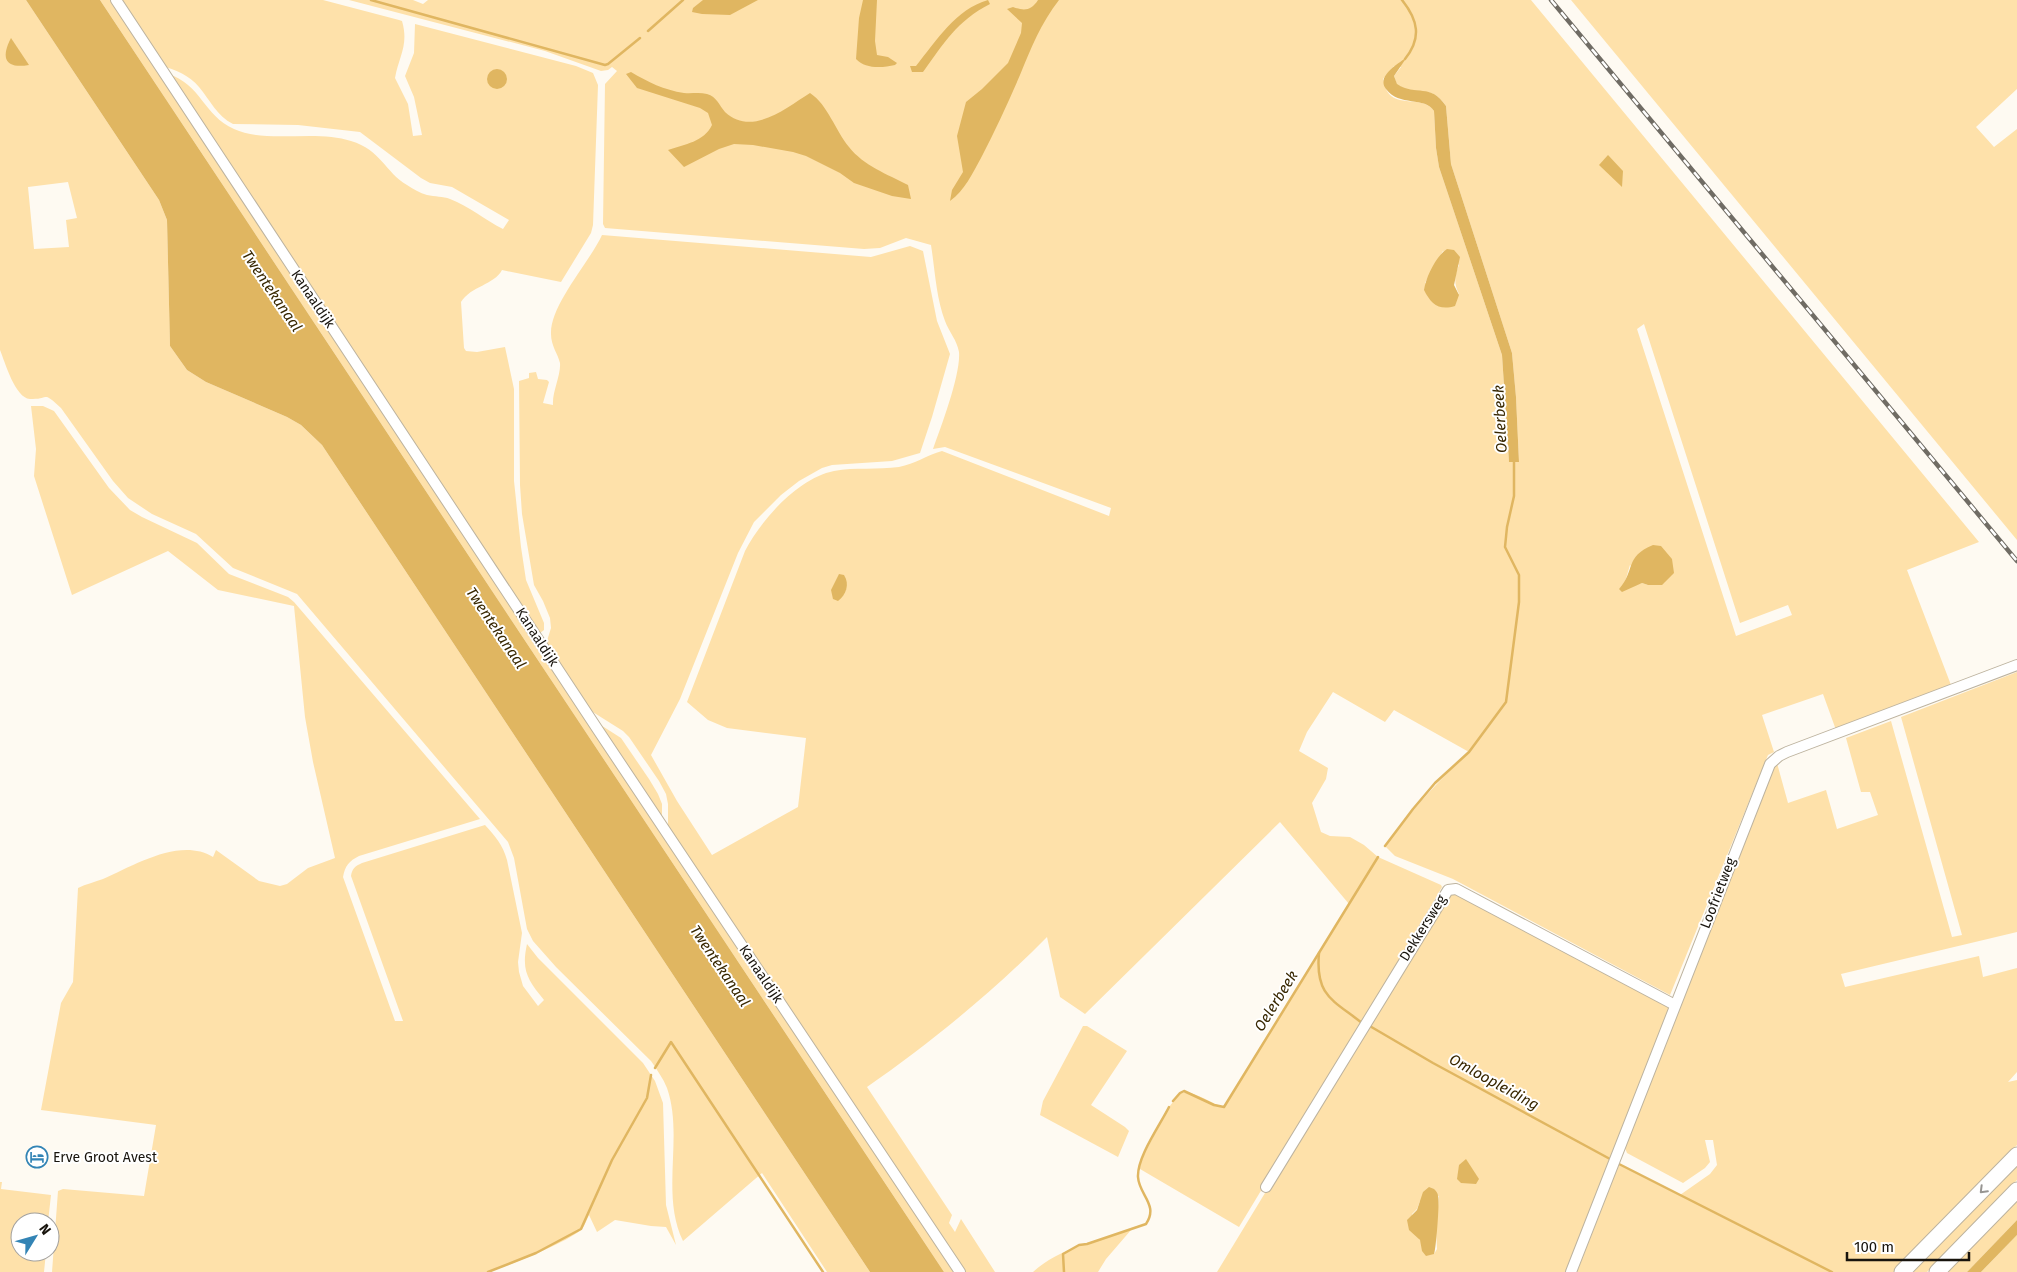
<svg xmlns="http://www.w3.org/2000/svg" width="2017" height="1272" font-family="'Fira Sans',sans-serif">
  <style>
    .green { fill: #fee1aa; fill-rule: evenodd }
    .water { fill: #e0b661 }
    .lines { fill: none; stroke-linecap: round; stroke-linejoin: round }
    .stream { stroke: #e0b661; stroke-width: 2.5 }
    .minor-casing { stroke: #bdb39f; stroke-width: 12 }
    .highway-casing { stroke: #bdb39f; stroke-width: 17 }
    .minor { stroke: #fff; stroke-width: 10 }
    .highway { stroke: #fff; stroke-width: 15 }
    .rail-casing { stroke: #706c64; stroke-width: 4.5 }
    .rail { stroke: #fff; stroke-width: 2.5; stroke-dasharray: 8; stroke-linecap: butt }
    .oneway { stroke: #979592 }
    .labels { text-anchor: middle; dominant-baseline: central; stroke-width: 4; stroke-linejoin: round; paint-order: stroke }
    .street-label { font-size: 14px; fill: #18140d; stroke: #fff }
    .poi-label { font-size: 14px; fill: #18140d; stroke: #fff; text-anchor: start }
    .water-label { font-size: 15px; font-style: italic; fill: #382701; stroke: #fff }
  </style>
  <rect width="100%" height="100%" fill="#fefaf2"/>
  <!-- green -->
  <g class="green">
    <path d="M0,0H26L159,200L167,220L170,346L187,370L206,382L287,417L301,425L322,445L870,1272H827L762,1173L683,1241C660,1193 684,1137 667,1088C663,1078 657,1070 651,1061L556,967L533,941L527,929L514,858L508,842L297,594L233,568L196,534L152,514L128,498L113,481L61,408C41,390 51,400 30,399C15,398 5,362 0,350ZM68,182L77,218L66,220L69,247L34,249L28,187Z"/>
    <polygon points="100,0 111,0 954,1272 944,1272"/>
    <path d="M118,0H323L399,20L402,21C409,45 399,56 395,78L408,104L413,136L422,135L414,97L405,76L414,53L415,24L576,66L593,73L598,85L593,225L591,233L561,282L502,270C494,285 471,286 461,302L464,348L466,351L477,352L505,347L514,389V481L521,547L526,580L544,623V630L540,633L537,632L168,74C201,84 204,116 234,129C266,144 317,129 351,141C381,150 385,172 407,185C413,189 420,193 427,195C435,197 443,196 450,199C469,206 485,220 503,229L509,220L452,187L430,183L421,178L360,132L298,125L233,124C217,116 210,100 199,87C189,75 176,70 162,66Z"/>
    <path d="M349,0H413L423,4L428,0H1531L1979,542L1907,570L1951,685L1836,730L1823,694L1762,715L1774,752L1768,755L1670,995L1453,879L1395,856L1385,846C1411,811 1438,781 1469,752L1394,710L1385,722L1333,692L1307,732L1299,751L1328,768L1326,779L1312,803L1321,832L1330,836L1350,837L1364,845L1378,857L1441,885L1442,887L1353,1039L1239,1227L1140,1169L1141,1160L1169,1107L1180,1093C1193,1089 1210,1104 1224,1107L1349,904L1280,822L1085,1014L1060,997L1047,937C994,991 929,1044 867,1087L952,1215L949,1223L955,1232L961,1219L995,1272H965L668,831V804L666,794L659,781L629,737L623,731L588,709L546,644L551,628L550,618L543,601L534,585L522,514L520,485L519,381L529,378V373L536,372L538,379L547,380L549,382L543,403L553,405C552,392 561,375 560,363C558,354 551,346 551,334C550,305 589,263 602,235L871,257L910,246L923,251L937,321L950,354L932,417L920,453L892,461L832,465L822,468L799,481L781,495L754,522L738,553L680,699L651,755L677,801L712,855L798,807L806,738L727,728L708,720L687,702L745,551C761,520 798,478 834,471C855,467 878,470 899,467C915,464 927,455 942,451L1109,516L1111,508L945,447L933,449C941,427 961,374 959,352C957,340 949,332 945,321C936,297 935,270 931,245L906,238L880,248L864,249L605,228L603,224L605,84L617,71L612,67L608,70L601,71L545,51ZM1394,66L1401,67L1394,76L1397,85C1416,96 1432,84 1446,106L1451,164L1512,353L1516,397L1519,462H1509L1502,355L1439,167L1436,148L1434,111C1424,95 1396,108 1387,91C1385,87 1384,82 1383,79ZM1443,251L1459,265C1454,276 1454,284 1459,294L1425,283ZM1644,324L1740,623L1788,605L1792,615L1736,636L1637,329ZM1630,565L1648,585L1642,583L1619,589L1625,582Z"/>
    <polygon points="1571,0 2017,0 2017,89 1976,127 1994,147 2017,129 2017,540"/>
    <path d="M31,406H43L54,411L109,488L130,510L142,517L197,543L229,574L288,597L294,602L480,819L359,856C349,861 345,866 343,877L395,1021H403L351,876C352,869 355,866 362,863L485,825C495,836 503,845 507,860L522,933L518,962L519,972L523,986L538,1006L544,1000C528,980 521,971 527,944L538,958L643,1063L655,1081L663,1103L666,1205L676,1245L666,1227L651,1226L615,1220L597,1232L589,1215C587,1219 585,1225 582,1229C570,1241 506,1267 488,1272H52L58,1191L63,1189L144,1196L156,1125L41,1110L61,1003L73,982L78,888C86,884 95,882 103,879C135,865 180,837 213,857L216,850L259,881L280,886L287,884L308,868L335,858L313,762L305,717L294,606L218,590L168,551L72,595L34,476L36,449Z"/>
    <polygon points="2017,672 2017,932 1841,974 1845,987 1979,956 1983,977 2017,968 2017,1072 2008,1082 2017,1080 2017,1145 1894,1272 1577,1272 1619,1164 1680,1195 1710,1174 1717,1165 1713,1140 1705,1140 1710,1162 1705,1168 1683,1183 1627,1153 1625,1148 1775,764 1777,763 1788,803 1826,790 1837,829 1878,815 1870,792 1861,792 1846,738 1891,721 1952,937 1962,935 1901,717"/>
    <polygon points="596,722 621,738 649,779 658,794 662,804 662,822"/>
    <path d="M1452,890L1672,1007L1610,1159L1566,1272H1217L1367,1025ZM1439,1196L1436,1229L1437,1249L1434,1254C1416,1240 1417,1235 1412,1214L1417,1209L1420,1201Z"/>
    <polygon points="1083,1026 1087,1026 1127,1051 1091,1105 1125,1127 1129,1131 1118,1157 1040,1115 1043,1101"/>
    <polygon points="2017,1162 2017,1180 1927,1272 1909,1272"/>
    <polygon points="0,1182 2,1182 1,1189 51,1195 48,1222 20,1222 20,1252 46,1252 44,1272 0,1272"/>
    <polygon points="2017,1199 2017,1220 1967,1272 1946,1272"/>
    <path d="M1131,1230L1106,1259L1098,1272H1033C1061,1247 1096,1241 1131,1230Z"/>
    <polygon points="2017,1235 2017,1272 1981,1272"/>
  </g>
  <!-- water -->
  <g class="water">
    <polygon points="26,0 100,0 944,1272 870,1272 322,445 301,425 287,417 206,382 187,370 170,346 167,220 159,200"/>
    <polygon points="703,0 758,0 730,15 702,14 692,12 693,8"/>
    <path d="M863,0H877L875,41L877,55L888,57L897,63L895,65C882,68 865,69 856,59L859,18Z"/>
    <path d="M988,0L990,4C957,21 944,43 923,72H912L910,66H916C936,41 956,9 988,0Z"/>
    <path d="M1038,0H1059C1041,23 1031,48 1020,75C1008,103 995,131 981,158C972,174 965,190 950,201L952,190L963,172L957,136L966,102L982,89L1008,63L1021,33L1022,23L1007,9L1013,7C1024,11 1031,11 1038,0Z"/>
    <path d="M11,38L29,65C6,69 0,59 11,38Z"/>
    <path d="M1407,57L1394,76L1397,84C1417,97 1430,82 1446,106L1451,164L1512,353L1516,397L1519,462H1509L1502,355L1439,167L1436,148L1434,111C1425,96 1399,107 1386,89C1376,76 1398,64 1407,57Z"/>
    <circle cx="497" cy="79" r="10"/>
    <path d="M631,72C648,82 664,90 684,93C691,94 699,92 707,94C717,97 719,105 725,112C752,137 786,108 810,93C828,105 835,130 849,147C864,166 887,174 908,185L911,199L892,196L854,183L840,173L806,156L793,152L753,145L734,144L719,149L684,167L668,150C685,144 704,142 712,125L708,113L700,108L637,88L626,74Z"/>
    <polygon points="1608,155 1623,171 1622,187 1599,165"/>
    <path d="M1447,249L1454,250L1460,257L1454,285L1459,295L1455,306C1439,311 1431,304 1424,290C1426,277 1436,256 1447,249Z"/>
    <path d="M1653,545L1661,546L1672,559L1674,573L1662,585H1648L1642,583L1622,592L1619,589C1636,570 1624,557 1653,545Z"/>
    <path d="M839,574L844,575C850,584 846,595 838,601L833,599L831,590Z"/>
    <polygon points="1466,1159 1479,1179 1476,1184 1461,1183 1457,1179 1459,1165"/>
    <path d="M1429,1187L1434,1189C1436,1191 1438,1193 1438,1196C1440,1199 1436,1251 1434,1254L1426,1256L1422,1251L1420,1240L1409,1230L1407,1220L1417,1210L1423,1192Z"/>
    <polygon points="2017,1220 2017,1235 1981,1272 1967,1272"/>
  </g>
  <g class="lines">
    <!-- stream -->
    <g class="stream">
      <polyline points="371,0 605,65 608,64 640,38"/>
      <path d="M1402,0C1418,20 1422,38 1405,59"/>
      <polyline points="648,31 683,0"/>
      <polyline points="1385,846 1413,809 1435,783 1469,752 1506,702 1519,602 1519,575 1505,547 1507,527 1514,496 1514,459"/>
      <path d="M1319,953C1315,996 1333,1000 1362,1023"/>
      <polyline points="1368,1025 1433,1063 1610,1159"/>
      <polyline points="655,1068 671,1042 823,1272"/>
      <polyline points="1173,1101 1180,1093 1184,1091 1214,1105 1224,1107 1378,857"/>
      <polyline points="1619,1164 1832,1272"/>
      <polyline points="488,1272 536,1253 581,1229 612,1160 647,1098 651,1075"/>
      <path d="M1064,1272L1063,1254L1079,1245L1087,1244L1146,1224C1159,1205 1139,1195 1138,1177C1137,1157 1160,1125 1169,1107"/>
    </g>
    <!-- minor casing -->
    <g class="minor-casing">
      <g id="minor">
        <polyline points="116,0 598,730 960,1272"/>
        <polyline points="1266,1187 1448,890 1456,889 1675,1005"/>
        <polyline points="1571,1272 1770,764 1779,756 1787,752 2017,665"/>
      </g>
    </g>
    <!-- highway casing -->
    <g class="highway-casing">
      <g id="highway">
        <polyline points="1902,1272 2017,1155"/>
        <polyline points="1937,1272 2017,1190"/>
      </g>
    </g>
    <!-- minor -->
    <use href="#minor" class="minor"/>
    <!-- highway -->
    <use href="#highway" class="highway"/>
    <!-- rail casing -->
    <g class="rail-casing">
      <polyline id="rail" points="1551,0 2017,561"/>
    </g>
    <!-- rail -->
    <use href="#rail" class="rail"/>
  </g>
  <!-- one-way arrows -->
  <defs><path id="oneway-chevron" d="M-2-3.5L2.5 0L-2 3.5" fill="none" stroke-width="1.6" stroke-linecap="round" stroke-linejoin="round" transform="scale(1.25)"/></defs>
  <use class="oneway" href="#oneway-chevron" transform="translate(1983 1190) rotate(135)"/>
  <!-- icons -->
  <defs>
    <g id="hotel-ring" transform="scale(1.125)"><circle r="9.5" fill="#fff" stroke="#3384b5" stroke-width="1.5"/><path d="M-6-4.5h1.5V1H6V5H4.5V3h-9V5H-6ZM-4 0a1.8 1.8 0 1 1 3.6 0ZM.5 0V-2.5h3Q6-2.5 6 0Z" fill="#3384b5"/></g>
  </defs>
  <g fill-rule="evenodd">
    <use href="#hotel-ring" x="37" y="1157"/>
  </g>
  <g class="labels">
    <!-- street labels -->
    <g class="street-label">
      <text transform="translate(313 299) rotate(56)">Kanaaldijk</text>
      <text transform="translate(537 637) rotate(57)">Kanaaldijk</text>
      <text transform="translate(1718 893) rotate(-69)">Loofrietweg</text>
      <text transform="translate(1423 928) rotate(-58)">Dekkersweg</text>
      <text transform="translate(761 974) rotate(56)">Kanaaldijk</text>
    </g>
    <!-- poi labels -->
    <g class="poi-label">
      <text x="53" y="1157">Erve Groot Avest</text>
    </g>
    <!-- water labels -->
    <g class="water-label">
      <text transform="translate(272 291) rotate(56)">Twentekanaal</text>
      <text transform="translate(1500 419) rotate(-93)">Oelerbeek</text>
      <text transform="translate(496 628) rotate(56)">Twentekanaal</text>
      <text transform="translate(720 966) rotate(56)">Twentekanaal</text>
      <text transform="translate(1276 1001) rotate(-58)">Oelerbeek</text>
      <text transform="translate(1494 1082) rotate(29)">Omloopleiding</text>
    </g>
  </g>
  <!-- north arrow -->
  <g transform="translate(35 1237) rotate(53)"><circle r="24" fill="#ffffff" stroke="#a3a19e"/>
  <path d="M0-4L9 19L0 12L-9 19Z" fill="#3384b5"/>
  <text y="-8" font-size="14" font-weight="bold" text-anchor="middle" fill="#18140d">N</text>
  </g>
  <!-- scale -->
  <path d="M1847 1252v8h122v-8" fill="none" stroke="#18140d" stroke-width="2.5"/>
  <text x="1854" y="1252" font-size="15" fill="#18140d" stroke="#ffffff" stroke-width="4" paint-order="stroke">100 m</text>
</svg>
